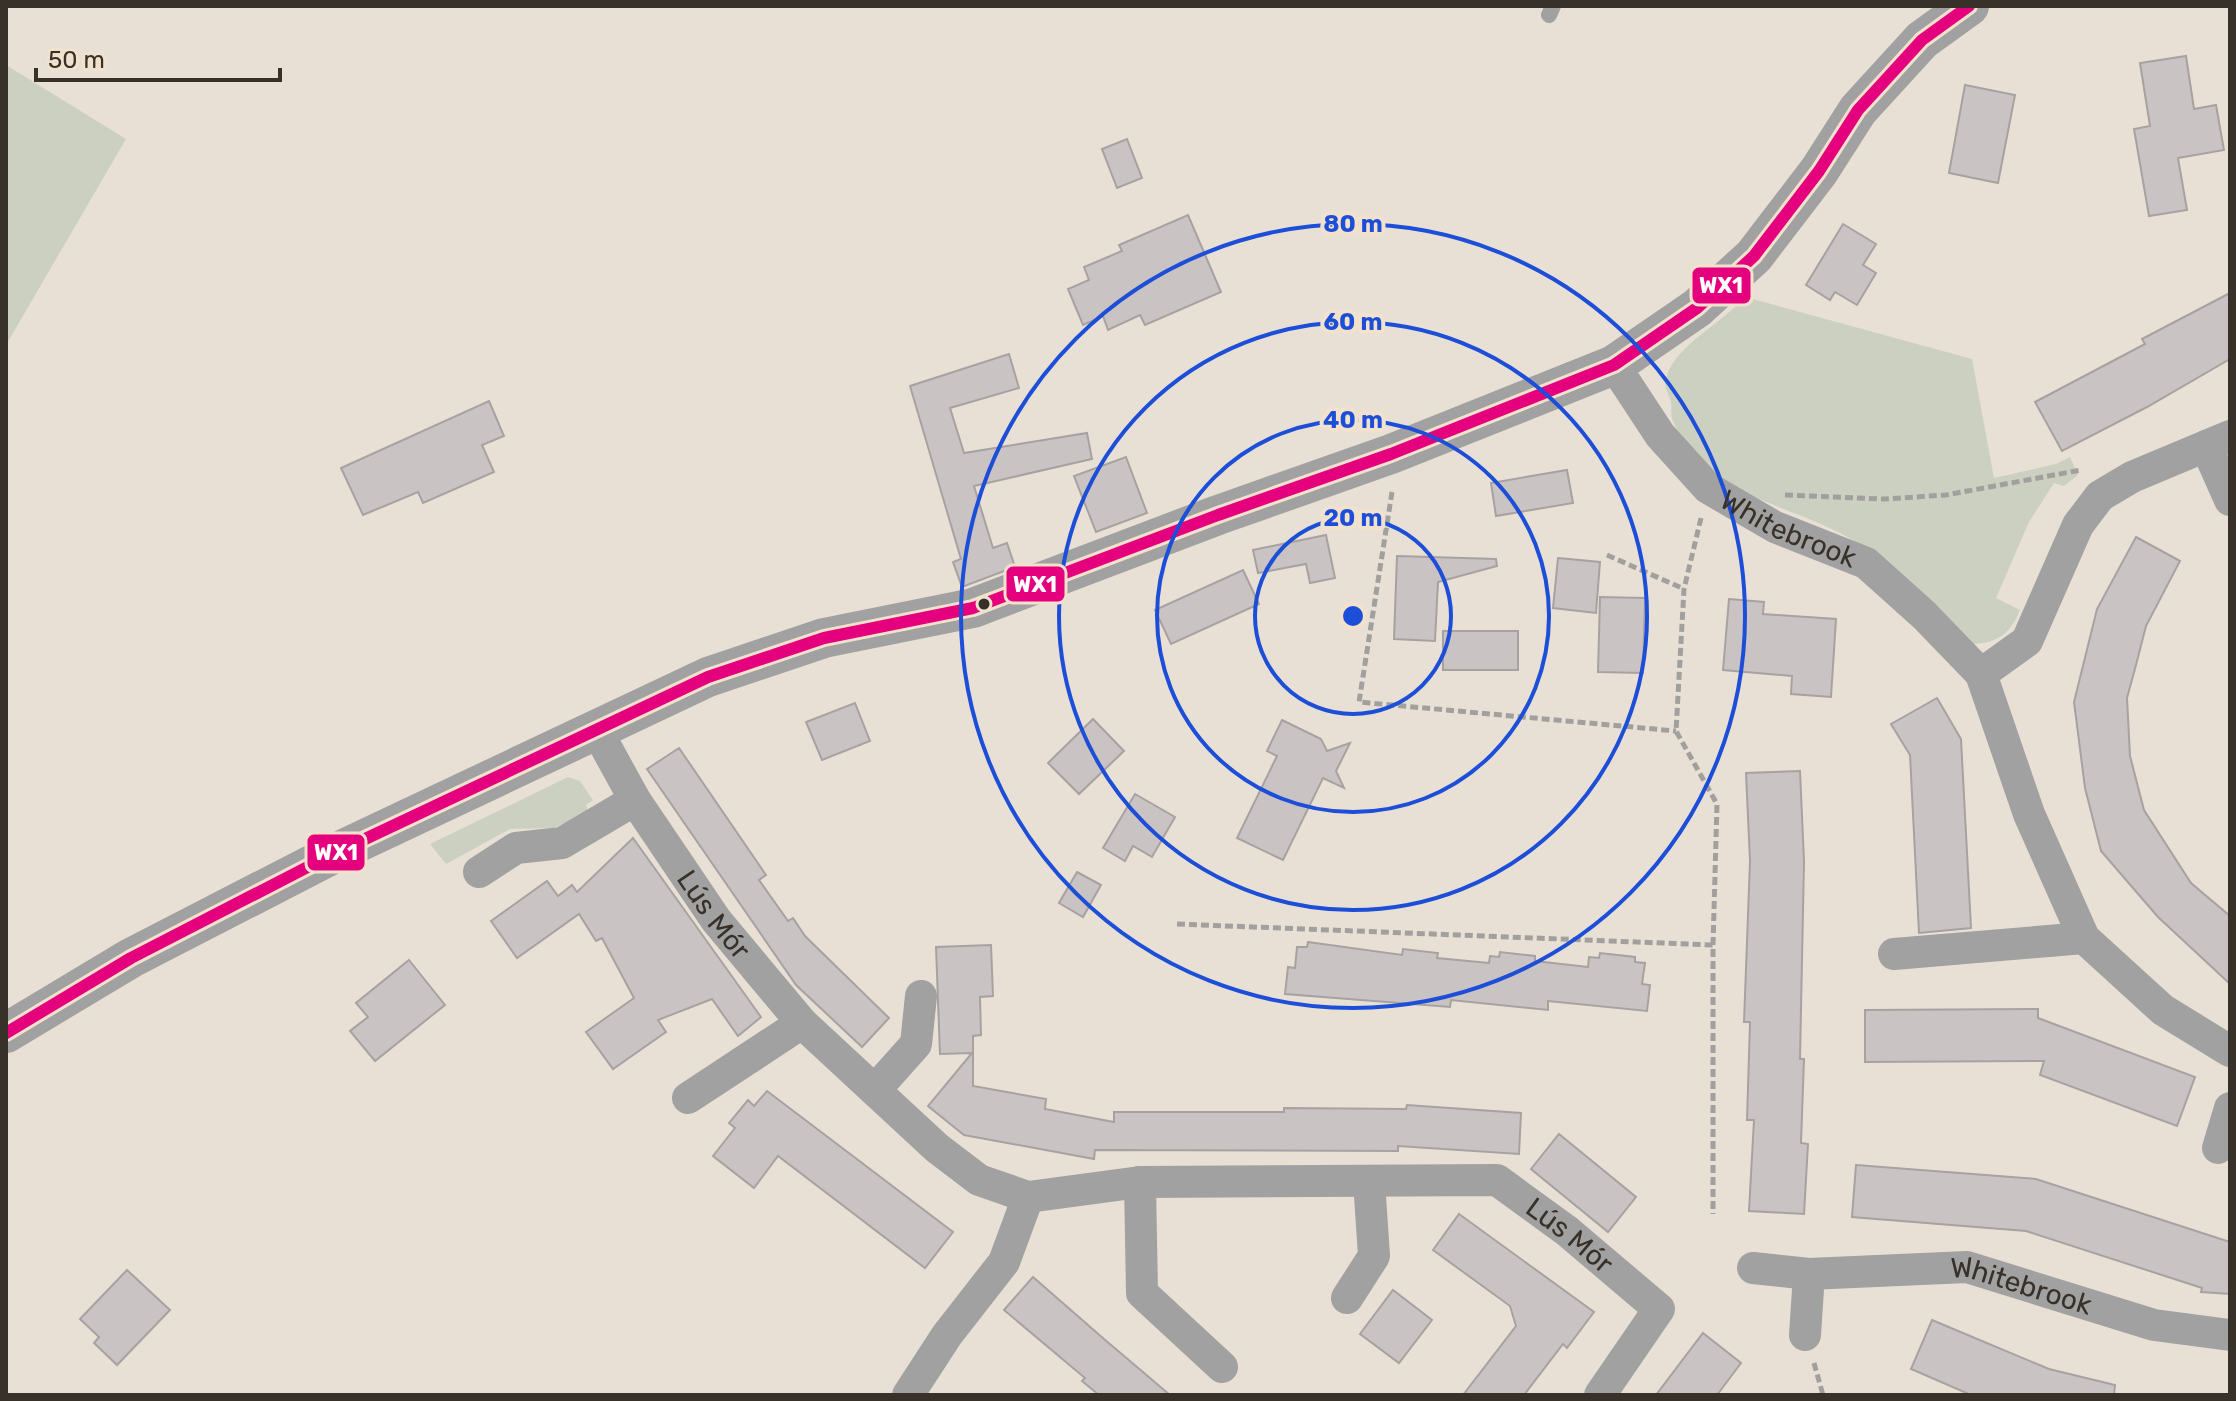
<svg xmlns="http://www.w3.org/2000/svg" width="2236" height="1401" font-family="Rubik,sans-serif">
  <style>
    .green { fill: #ccd0c1 }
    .building { fill: #c9c3c4; stroke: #a7a2a1; stroke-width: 2 }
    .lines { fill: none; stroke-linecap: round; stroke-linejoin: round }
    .path { stroke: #a2a09f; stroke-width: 5; stroke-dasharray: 8 4; stroke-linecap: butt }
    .service { stroke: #a1a1a1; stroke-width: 16 }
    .minor { stroke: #a1a1a1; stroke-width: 32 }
    .tertiary { stroke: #a1a1a1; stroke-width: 40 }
    .bus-1-casing { stroke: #f1e1cd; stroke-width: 18 }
    .bus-1 { stroke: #e5007d; stroke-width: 12 }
    .ring { fill: none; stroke: #1d4ed8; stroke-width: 4 }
    .bus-dot { fill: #373129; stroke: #f1e1cd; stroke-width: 3 }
    .labels { text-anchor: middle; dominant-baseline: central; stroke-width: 8; stroke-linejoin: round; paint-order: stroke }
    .street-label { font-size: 28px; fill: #373129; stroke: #f1e1cd }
    .centre { fill: #1d4ed8; stroke: #f1e1cd; stroke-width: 4 }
    .ring-label { font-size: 24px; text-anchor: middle; font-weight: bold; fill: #1d4ed8; stroke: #f1e1cd; stroke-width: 8; stroke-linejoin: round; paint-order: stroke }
    .line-badge { stroke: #f1e1cd; stroke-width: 3 }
    .badge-label { font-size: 22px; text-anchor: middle; font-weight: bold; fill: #fff }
  </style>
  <rect width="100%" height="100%" fill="#e9e0d5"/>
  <!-- green -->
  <g class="green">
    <polygon points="6,65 126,139 6,345"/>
    <path d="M1744,298H1749L1972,359L1994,478L2056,464L2070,457L2078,475L2064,486L2054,483L2029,522L1996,598L2020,610C2010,635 1996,644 1969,644C1944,621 1918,598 1893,574C1881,564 1869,550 1856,542C1795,504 1702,497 1673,421C1670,416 1672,409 1671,403C1669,392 1662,387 1667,375C1677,345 1722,323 1744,298Z"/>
    <polygon points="568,777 580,781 593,800 586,805 588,810 575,819 553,828 510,829 446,864 430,844"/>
  </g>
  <!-- building -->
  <g class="building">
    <polygon points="2186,56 2194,109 2216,105 2224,150 2178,158 2187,210 2149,216 2134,129 2150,126 2140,63"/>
    <polygon points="1965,85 2015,95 1998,183 1949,173"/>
    <polygon points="1127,139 1142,178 1117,188 1102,149"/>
    <polygon points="1188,215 1221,292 1145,325 1140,315 1108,330 1103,316 1083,325 1068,289 1089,280 1084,267 1122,251 1119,245"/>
    <polygon points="1843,224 1876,244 1863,265 1876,273 1857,305 1835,292 1830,300 1806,285"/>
    <polygon points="2230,293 2230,359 2147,407 2062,451 2035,402 2145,344 2142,339"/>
    <polygon points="1009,354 1019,388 950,408 964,453 1087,433 1092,459 974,486 993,548 1007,543 1015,567 962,587 953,562 961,559 910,386"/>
    <polygon points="489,401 504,436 482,445 494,472 423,503 418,492 363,515 341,468"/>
    <polygon points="1126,457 1147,513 1096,532 1074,476"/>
    <polygon points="1567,470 1573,503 1496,516 1491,483"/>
    <polygon points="1326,535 1335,578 1310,583 1306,564 1258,573 1253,550"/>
    <polygon points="2136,537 2180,561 2146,626 2136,665 2127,698 2130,756 2144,810 2191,883 2230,916 2230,984 2158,917 2101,851 2085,788 2074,702 2097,609"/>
    <polygon points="1397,556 1496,559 1497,566 1438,582 1435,641 1394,639"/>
    <polygon points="1558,558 1600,562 1596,613 1553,608"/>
    <polygon points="1243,570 1259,604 1171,644 1155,610"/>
    <polygon points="1600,597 1645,598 1643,673 1598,672"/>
    <polygon points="1729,599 1764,602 1763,614 1836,619 1831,697 1791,694 1792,676 1723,670"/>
    <rect x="1443" y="631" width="75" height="39"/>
    <polygon points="1937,698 1961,739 1971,928 1919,933 1910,755 1891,724"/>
    <polygon points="855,703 870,741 822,760 806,722"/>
    <polygon points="1093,719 1124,751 1079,794 1048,763"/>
    <polygon points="1282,720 1321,739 1327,751 1350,743 1336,771 1344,788 1323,778 1283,860 1237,838 1277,756 1267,751"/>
    <polygon points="679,748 766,875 759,880 788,921 793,918 805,936 889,1018 862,1047 796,985 647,769"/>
    <polygon points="1800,771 1804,861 1800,1059 1804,1059 1801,1143 1808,1144 1804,1214 1749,1211 1754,1120 1747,1120 1750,1022 1744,1022 1750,861 1746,773"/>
    <polygon points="1135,794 1175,817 1152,857 1133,846 1125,861 1103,848"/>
    <polygon points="633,838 761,1017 738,1036 712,999 658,1020 666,1032 613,1069 586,1032 634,998 602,938 596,941 579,914 517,958 491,921 547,881 558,896 572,885 577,892"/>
    <polygon points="1077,872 1101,885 1083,917 1059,903"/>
    <polygon points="1308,942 1402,955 1403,949 1438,953 1437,958 1489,963 1490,956 1499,957 1500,952 1535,956 1535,961 1588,967 1589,957 1599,958 1600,953 1635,957 1635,962 1645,963 1642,984 1650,985 1647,1011 1548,1001 1548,1010 1451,1000 1450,1007 1285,994 1288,967 1295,968 1297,947 1307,947"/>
    <polygon points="991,945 993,996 980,997 981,1035 973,1036 973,1086 1046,1099 1045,1109 1114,1122 1114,1112 1284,1112 1284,1108 1406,1109 1407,1105 1521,1113 1519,1154 1398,1146 1398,1151 1095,1150 1094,1159 964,1135 928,1106 972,1053 940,1054 936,947"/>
    <polygon points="409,960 445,1005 375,1061 350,1031 368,1017 356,1003"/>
    <polygon points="2038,1009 2038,1018 2195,1077 2177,1126 2040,1075 2044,1061 1865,1062 1865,1010"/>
    <polygon points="767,1091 953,1232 925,1268 778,1156 754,1188 713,1156 735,1128 729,1123 748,1100 754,1106"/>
    <polygon points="1559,1134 1636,1197 1608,1232 1531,1169"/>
    <polygon points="1856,1165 2036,1179 2230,1242 2230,1294 2201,1292 2202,1288 2026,1231 1852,1217"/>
    <polygon points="1459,1214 1594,1312 1567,1348 1563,1344 1524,1395 1463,1395 1516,1326 1510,1306 1433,1250"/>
    <polygon points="127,1270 170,1310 117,1365 94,1343 99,1337 80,1319"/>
    <polygon points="1033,1277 1104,1339 1170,1395 1099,1395 1082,1381 1085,1378 1004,1310"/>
    <polygon points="1393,1290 1432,1320 1399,1363 1360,1334"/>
    <polygon points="1932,1320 2049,1369 2115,1385 2114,1395 1971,1395 1911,1369"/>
    <polygon points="1703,1333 1741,1363 1717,1395 1656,1395"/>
  </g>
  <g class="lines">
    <!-- path -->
    <g class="path">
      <polyline points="1392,492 1359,702 1676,731"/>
      <polyline points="1785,495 1884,499 1946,495 2081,470"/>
      <polyline points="1701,518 1684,589 1676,731 1717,804 1713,945 1713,1214"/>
      <polyline points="1607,555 1684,589"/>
      <polyline points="1177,924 1713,945"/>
      <polyline points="1814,1363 1823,1395"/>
    </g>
    <!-- service -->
    <polyline class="service" points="1549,15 1553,6"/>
    <!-- minor -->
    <g class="minor">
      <path id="s1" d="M1614,365L1660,435L1708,488L1775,527L1866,563L1924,615L1981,674L2027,641L2078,525L2100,496L2132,477L2230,436"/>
      <polyline points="2206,446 2230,500"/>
      <polyline points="1981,674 2029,814 2084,938 2163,1010 2230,1051"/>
      <path id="s2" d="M596,729L635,800L716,920L802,1023L937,1148L979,1180L1028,1197L1140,1182L1497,1180L1567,1231L1659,1309L1600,1395"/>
      <polyline points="479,872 516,848 562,843 635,800"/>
      <polyline points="1894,954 2084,938"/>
      <polyline points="875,1090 916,1044 921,996"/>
      <polyline points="688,1098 802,1023"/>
      <polyline points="2218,1148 2230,1108"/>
      <polyline points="1140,1182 1142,1293 1222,1367"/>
      <polyline points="1753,1268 1809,1274"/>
      <polyline points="1347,1298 1374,1256 1369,1181"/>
      <path id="s3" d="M1805,1335L1809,1274L1967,1267L2154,1325L2230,1335"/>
      <polyline points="908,1395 947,1335 1004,1262 1028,1197"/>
    </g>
    <!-- tertiary -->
    <polyline class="tertiary" points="6,1033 131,958 329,856 708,677 824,638 973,608 1218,515 1391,454 1614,365 1697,308 1754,256 1819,171 1858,110 1922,40 1969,6"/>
    <!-- bus-1 casing -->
    <g class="bus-1-casing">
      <polyline id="bus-1" points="6,1033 131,958 329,856 708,677 824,638 973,608 1218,515 1391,454 1614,365 1697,308 1754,256 1819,171 1858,110 1922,40 1969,6"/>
    </g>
    <!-- bus-1 -->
    <use href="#bus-1" class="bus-1"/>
  </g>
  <!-- distance rings -->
  <g class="ring">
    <circle cx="1353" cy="616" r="98"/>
    <circle cx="1353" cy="616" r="196"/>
    <circle cx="1353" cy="616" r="294"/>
    <circle cx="1353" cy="616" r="392"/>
  </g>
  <!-- markers -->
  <circle class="bus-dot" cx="984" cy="604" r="7"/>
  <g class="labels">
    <!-- street labels -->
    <g class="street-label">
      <text stroke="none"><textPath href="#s1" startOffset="246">Whitebrook</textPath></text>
      <text stroke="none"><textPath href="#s2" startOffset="220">Lús Mór</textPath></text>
      <text stroke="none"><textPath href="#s2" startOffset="1210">Lús Mór</textPath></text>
      <text stroke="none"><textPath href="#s3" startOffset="276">Whitebrook</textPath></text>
    </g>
  </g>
  <circle cx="1353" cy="616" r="12" class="centre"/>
  <g class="ring-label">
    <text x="1353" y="232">80 m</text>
    <text x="1353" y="330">60 m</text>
    <text x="1353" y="428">40 m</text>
    <text x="1353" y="526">20 m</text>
  </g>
  <g class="line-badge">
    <rect x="1691" y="266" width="61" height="39" rx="8" fill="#e5007d"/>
    <rect x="1005" y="565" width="61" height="38" rx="8" fill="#e5007d"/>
    <rect x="306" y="833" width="60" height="39" rx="8" fill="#e5007d"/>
  </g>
  <g class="badge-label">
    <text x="1721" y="293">WX1</text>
    <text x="1035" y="592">WX1</text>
    <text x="336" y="860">WX1</text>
  </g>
  <!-- border -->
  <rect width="2236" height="1401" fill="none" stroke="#373129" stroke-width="16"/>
  <!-- scale -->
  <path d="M36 68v12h244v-12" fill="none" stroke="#373129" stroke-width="4"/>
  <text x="48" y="68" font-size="24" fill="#373129" stroke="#f1e1cd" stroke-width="6" paint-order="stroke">50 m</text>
</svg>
